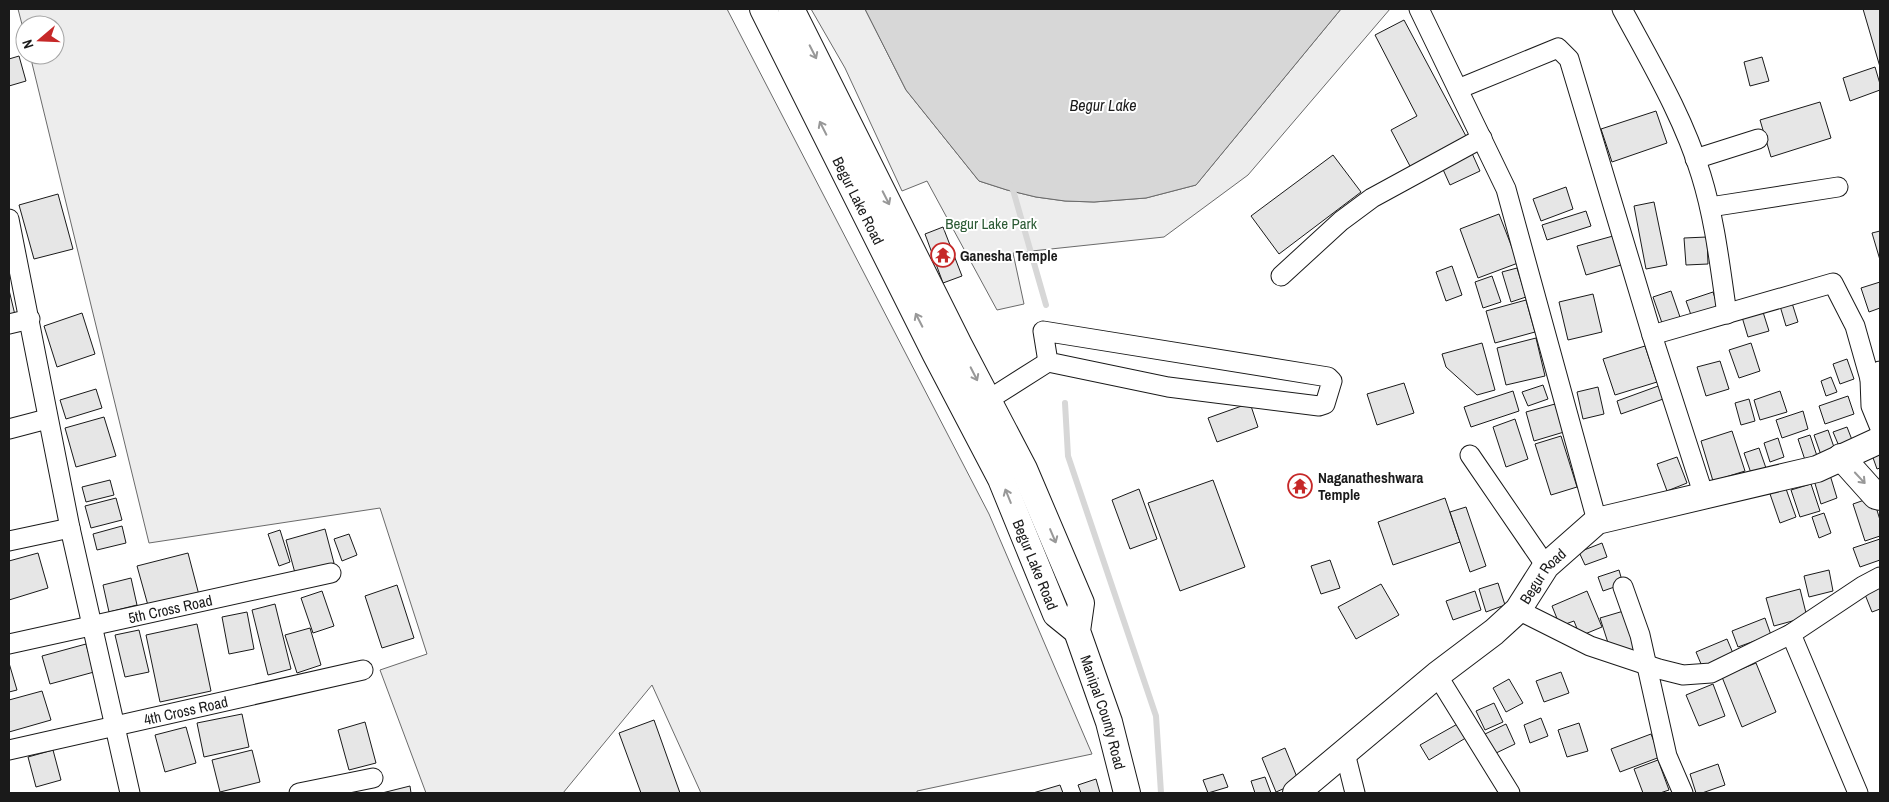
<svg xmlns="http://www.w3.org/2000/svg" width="1889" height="802" font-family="'Archivo Narrow',sans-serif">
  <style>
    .built { fill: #ededed; stroke: #6a6a6a }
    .water { fill: #d7d7d7; stroke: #6a6a6a }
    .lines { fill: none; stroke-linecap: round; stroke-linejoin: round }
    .stream { stroke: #d7d7d7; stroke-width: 6 }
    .building { fill: #e6e6e6; stroke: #1a1a1a }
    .minor-casing { stroke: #1a1a1a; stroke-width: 21 }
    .secondary-casing { stroke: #1a1a1a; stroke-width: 28 }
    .minor { stroke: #fff; stroke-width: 19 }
    .secondary { stroke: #fff; stroke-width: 26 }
    .oneway { stroke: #989898 }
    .labels { text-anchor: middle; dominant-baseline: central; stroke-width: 4; stroke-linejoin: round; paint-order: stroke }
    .street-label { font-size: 15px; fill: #1a1a1a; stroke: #fff }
    .park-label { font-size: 15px; fill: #2b5a34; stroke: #fff }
    .poi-label { font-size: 15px; font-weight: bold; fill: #1a1a1a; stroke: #fff; text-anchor: start }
    .water-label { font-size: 16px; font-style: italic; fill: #1a1a1a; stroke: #fff }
  </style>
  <rect width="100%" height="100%" fill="#fff"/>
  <!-- built -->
  <g class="built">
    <polygon points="18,9 727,9 989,514 1092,754 917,791 917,793 701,793 652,685 563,793 426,793 380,670 427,654 380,508 149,543 30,55 55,55 55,25 25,25 25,36"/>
    <polygon points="811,9 865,9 906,90 979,181 1007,190 1036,197 1065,201 1094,202 1146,198 1196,185 1341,9 1390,9 1248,175 1164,237 1013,253 1024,304 997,310 927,181 902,191 845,68"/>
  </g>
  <!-- water -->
  <polygon class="water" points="865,9 1341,9 1196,185 1146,198 1094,202 1065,201 1036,197 1007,190 979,181 906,90"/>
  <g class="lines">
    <!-- stream -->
    <g class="stream">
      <polyline points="1010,185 1013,190 1046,305"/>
      <polyline points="1065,403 1068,456 1156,716 1161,793"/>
    </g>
  </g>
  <!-- building -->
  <g class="building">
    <polygon points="1863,9 1880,9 1880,67"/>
    <polygon points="1404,20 1467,138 1411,168 1391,130 1417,116 1375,35"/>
    <polygon points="19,56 26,81 9,86 9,59"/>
    <polygon points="1762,57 1769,81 1750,86 1744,62"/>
    <polygon points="1875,67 1880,84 1880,90 1850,101 1843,78"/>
    <polygon points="1820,102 1831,138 1771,157 1760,120"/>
    <polygon points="1656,111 1667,143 1612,162 1601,129"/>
    <polygon points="1471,151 1480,171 1450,185 1441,165"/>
    <polygon points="1333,155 1361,192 1279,254 1251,216"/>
    <polygon points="1566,187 1573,209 1541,221 1533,199"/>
    <polygon points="58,194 73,249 34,259 19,205"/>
    <polygon points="1654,202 1667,265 1646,269 1634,206"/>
    <polygon points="1586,211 1591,226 1547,240 1542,225"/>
    <polygon points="1499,214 1518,263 1478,278 1460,229"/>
    <polygon points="943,227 962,276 943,283 925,234"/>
    <polygon points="1880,231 1880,260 1872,233"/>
    <polygon points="1613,236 1621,265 1586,275 1577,246"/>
    <polygon points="1707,237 1708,264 1686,265 1684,238"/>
    <polygon points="1452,266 1462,295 1446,301 1436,272"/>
    <polygon points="1517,268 1526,297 1511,302 1502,272"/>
    <polygon points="1492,276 1501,302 1483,308 1475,282"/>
    <polygon points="1880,282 1880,308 1869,312 1861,288"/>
    <polygon points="9,290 15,315 9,317"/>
    <polygon points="1671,291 1680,317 1662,323 1653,297"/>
    <polygon points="1713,292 1718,307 1691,315 1686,301"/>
    <polygon points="1593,294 1602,332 1568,340 1559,302"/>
    <polygon points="1526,300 1535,332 1495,343 1486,311"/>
    <polygon points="1792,303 1798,322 1786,326 1780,306"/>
    <polygon points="1763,312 1769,331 1748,337 1742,317"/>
    <polygon points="82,313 95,354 57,367 44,326"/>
    <polygon points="1536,338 1545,376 1506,385 1497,348"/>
    <polygon points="1482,343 1495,390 1477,395 1446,367 1442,354"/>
    <polygon points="1751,343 1760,371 1739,378 1729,350"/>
    <polygon points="1645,346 1657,382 1615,395 1603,359"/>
    <polygon points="1847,359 1854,379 1840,384 1833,364"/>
    <polygon points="1720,361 1729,389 1706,396 1697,367"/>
    <polygon points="1831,377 1837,392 1826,396 1821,381"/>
    <polygon points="1404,383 1414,413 1377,425 1367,394"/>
    <polygon points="1543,385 1548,399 1528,406 1522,392"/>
    <polygon points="1661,385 1666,398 1621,414 1617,401"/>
    <polygon points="1598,387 1604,414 1583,419 1577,392"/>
    <polygon points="96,389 102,408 66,419 60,400"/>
    <polygon points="1513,391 1519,411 1471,427 1464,407"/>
    <polygon points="1780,391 1787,412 1760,420 1754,400"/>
    <polygon points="1848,396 1854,414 1825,424 1819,406"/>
    <polygon points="1749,399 1755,421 1741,425 1735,403"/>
    <polygon points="1250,403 1258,427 1217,442 1208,418"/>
    <polygon points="1555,404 1564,432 1534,441 1526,412"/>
    <polygon points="1803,411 1808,429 1782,438 1776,420"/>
    <polygon points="104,417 116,456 76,467 65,428"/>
    <polygon points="1515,419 1528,459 1506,467 1493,427"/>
    <polygon points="1847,427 1854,445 1841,451 1833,432"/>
    <polygon points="1828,430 1835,450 1821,455 1814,435"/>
    <polygon points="1732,431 1745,471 1713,481 1701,441"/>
    <polygon points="1810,435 1817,456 1805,460 1798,439"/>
    <polygon points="1561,436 1577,487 1551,495 1535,444"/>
    <polygon points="1778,438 1784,457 1770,462 1764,443"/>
    <polygon points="1759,448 1767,471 1752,476 1744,453"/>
    <polygon points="1880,448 1880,468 1877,469 1871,452"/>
    <polygon points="1677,457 1687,483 1667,491 1657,464"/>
    <polygon points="1830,475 1837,498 1821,504 1814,480"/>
    <polygon points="110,480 114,495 86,502 82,487"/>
    <polygon points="1213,480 1245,567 1180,591 1148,503"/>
    <polygon points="1811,484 1820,511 1800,517 1791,490"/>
    <polygon points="1785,486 1796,517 1780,523 1769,491"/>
    <polygon points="1139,489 1157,539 1130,549 1112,500"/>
    <polygon points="1873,497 1880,520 1880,536 1865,541 1853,504"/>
    <polygon points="116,498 122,520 91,528 85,506"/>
    <polygon points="1445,498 1460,542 1393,565 1378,522"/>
    <polygon points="1466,507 1486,566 1470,572 1450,512"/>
    <polygon points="1824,513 1831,533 1819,538 1812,517"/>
    <polygon points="122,526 126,543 97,550 93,534"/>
    <polygon points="325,529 334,563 295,573 286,540"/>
    <polygon points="280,530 290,562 279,566 268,534"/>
    <polygon points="349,534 357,555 342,561 334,539"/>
    <polygon points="1880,539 1880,560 1860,567 1853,548"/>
    <polygon points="1602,543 1607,557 1585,565 1579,552"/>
    <polygon points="38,553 48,588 9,600 9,561"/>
    <polygon points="188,553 199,595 149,609 137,566"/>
    <polygon points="1330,560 1340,588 1321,594 1311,566"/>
    <polygon points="1619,570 1623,584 1603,591 1598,577"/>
    <polygon points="1829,570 1833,591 1809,597 1804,576"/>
    <polygon points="131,578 137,605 109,612 103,585"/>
    <polygon points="1498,583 1505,605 1486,612 1479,589"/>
    <polygon points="1381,584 1399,615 1356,639 1338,607"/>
    <polygon points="397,585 414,638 382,648 365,596"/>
    <polygon points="1880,585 1880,609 1872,612 1864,592"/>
    <polygon points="1800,589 1807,617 1774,626 1766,598"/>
    <polygon points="322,591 334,626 313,633 301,598"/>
    <polygon points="1475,591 1481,610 1453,620 1446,601"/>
    <polygon points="1587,591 1602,627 1580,636 1574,621 1560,626 1552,606"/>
    <polygon points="275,604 291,669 268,675 252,610"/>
    <polygon points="1627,610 1640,649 1626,653 1610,649 1600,618"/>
    <polygon points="247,612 254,649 229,654 222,617"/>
    <polygon points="1765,618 1771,635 1738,647 1732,631"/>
    <polygon points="197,624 211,691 160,702 146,635"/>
    <polygon points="310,628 321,665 297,673 285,635"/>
    <polygon points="139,630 149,672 125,677 115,635"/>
    <polygon points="1727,639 1735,658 1704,671 1696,652"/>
    <polygon points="86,644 94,672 50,684 42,656"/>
    <polygon points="9,663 17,690 9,692"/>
    <polygon points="1756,663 1776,712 1742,727 1722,677"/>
    <polygon points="1561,672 1569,693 1544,702 1536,681"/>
    <polygon points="1509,679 1523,703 1506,712 1493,688"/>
    <polygon points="1713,684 1725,716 1699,726 1686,695"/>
    <polygon points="42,691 51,720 9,732 9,700"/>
    <polygon points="1494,703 1503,722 1485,730 1476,711"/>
    <polygon points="242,714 249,747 204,757 197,723"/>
    <polygon points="1541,718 1548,736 1530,743 1524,725"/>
    <polygon points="654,720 680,793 641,793 619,733"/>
    <polygon points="365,722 376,763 349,770 338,730"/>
    <polygon points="1461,722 1469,736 1429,760 1420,745"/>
    <polygon points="1579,723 1588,751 1567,757 1558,730"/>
    <polygon points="1506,724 1515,744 1494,754 1485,734"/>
    <polygon points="186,727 196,763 165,772 155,735"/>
    <polygon points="1651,734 1660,757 1620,772 1611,749"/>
    <polygon points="1285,748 1299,782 1276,792 1262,758"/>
    <polygon points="53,750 61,780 36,787 28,757"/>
    <polygon points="252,750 260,782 220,792 212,760"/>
    <polygon points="1658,760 1669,790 1660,793 1643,793 1634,769"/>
    <polygon points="1718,764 1725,785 1702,793 1696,793 1690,774"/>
    <polygon points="1223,774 1228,787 1208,793 1203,780"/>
    <polygon points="1265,777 1271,793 1255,793 1251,781"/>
    <polygon points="1096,779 1100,793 1081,793 1078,785"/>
    <polygon points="1060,785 1063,793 1033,793"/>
    <polygon points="410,786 411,793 382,793"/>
  </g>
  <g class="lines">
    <!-- minor casing -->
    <g class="minor-casing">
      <g id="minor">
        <polyline points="1419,9 1506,189 1597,521"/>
        <path d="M1622,9C1651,63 1683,116 1701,175C1715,220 1720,267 1727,314"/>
        <polyline points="1458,89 1558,48 1569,59 1652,335 1704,496"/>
        <polyline points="1695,159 1758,139"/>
        <polyline points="1710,207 1838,187"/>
        <polyline points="9,219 70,528 130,793"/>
        <polyline points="1281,276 1341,221 1372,198 1482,138"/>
        <polyline points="9,324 30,319"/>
        <polygon points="1043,331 1328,377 1332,381 1325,404 1319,406 1168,387 1048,362"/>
        <polyline points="1652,335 1833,283 1855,326 1870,379"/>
        <polyline points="1880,371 1870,379 1871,406 1880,428"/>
        <polyline points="988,400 1048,362"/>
        <polyline points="9,429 47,419"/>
        <polyline points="1470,455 1546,566"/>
        <polyline points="9,541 70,528"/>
        <polyline points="1623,587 1640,635 1667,756 1683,793"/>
        <polyline points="1518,610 1590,646 1659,669 1683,675 1711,673 1791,634 1863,586 1880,577"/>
        <polyline points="1791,634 1858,793"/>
        <path id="s1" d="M9,644L331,573"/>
        <polyline points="1437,675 1510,793"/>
        <path id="s2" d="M9,750L363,670"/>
        <polyline points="1345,753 1355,793"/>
        <polyline points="299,793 373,778"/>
      </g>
    </g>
    <!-- secondary casing -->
    <g class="secondary-casing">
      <g id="secondary">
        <path id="s3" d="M763,9L936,355L1001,479L1056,614L1077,631"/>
        <path id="s4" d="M791,9L959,345L1024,469L1081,603L1077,631L1109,722L1127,793"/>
        <polyline points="1841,457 1876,496 1880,497"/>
        <path id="s5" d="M1296,793L1437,675L1494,632L1518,610L1546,566L1597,521L1817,469L1880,440"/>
      </g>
    </g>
    <!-- minor -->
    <use href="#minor" class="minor"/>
    <!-- secondary -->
    <use href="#secondary" class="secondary"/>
  </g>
  <!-- one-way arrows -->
  <defs><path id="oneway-shaft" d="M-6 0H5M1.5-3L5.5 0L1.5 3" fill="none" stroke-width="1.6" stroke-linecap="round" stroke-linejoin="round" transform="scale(1.25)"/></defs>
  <g class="oneway">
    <use href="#oneway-shaft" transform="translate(813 52) rotate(63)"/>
    <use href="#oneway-shaft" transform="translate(823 128) rotate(-117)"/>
    <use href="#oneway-shaft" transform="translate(886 198) rotate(63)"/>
    <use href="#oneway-shaft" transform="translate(919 320) rotate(-117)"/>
    <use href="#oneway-shaft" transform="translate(974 374) rotate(63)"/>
    <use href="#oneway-shaft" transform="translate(1860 478) rotate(47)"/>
    <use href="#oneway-shaft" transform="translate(1008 496) rotate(-112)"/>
    <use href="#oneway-shaft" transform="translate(1053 536) rotate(67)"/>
  </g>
  <!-- icons -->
  <defs>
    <g id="temple-ring" transform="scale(1.25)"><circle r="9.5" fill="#fff" stroke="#c62828" stroke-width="1.5"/><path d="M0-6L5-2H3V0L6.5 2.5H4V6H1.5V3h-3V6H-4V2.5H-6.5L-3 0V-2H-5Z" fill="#c62828"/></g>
  </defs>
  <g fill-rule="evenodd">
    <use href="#temple-ring" x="943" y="255"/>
    <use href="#temple-ring" x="1300" y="486"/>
  </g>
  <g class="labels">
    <!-- street labels -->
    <g class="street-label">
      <text stroke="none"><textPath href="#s3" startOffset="214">Begur Lake Road</textPath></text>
      <text stroke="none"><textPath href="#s3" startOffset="619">Begur Lake Road</textPath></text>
      <text stroke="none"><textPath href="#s5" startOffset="330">Begur Road</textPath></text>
      <text stroke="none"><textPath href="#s1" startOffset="165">5th Cross Road</textPath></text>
      <text stroke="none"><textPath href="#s2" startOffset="181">4th Cross Road</textPath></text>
      <text stroke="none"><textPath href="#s4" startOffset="775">Manipal County Road</textPath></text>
    </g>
    <!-- park labels -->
    <g class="park-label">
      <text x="991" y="223">Begur Lake Park</text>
    </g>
    <!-- poi labels -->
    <g class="poi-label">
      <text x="960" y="255">Ganesha Temple</text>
      <text x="1318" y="477">Naganatheshwara<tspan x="1318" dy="17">Temple</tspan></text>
    </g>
    <!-- water labels -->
    <g class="water-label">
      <text x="1103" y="105">Begur Lake</text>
    </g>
  </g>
  <!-- border -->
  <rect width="1889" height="802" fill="none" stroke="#1a1a1a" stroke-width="20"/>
  <!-- north arrow -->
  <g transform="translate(40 40) rotate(251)"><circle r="24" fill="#ffffff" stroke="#a3a3a3"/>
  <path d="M0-4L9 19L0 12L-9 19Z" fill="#c62828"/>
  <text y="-8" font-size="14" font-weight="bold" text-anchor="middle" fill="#1a1a1a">N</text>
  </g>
</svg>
